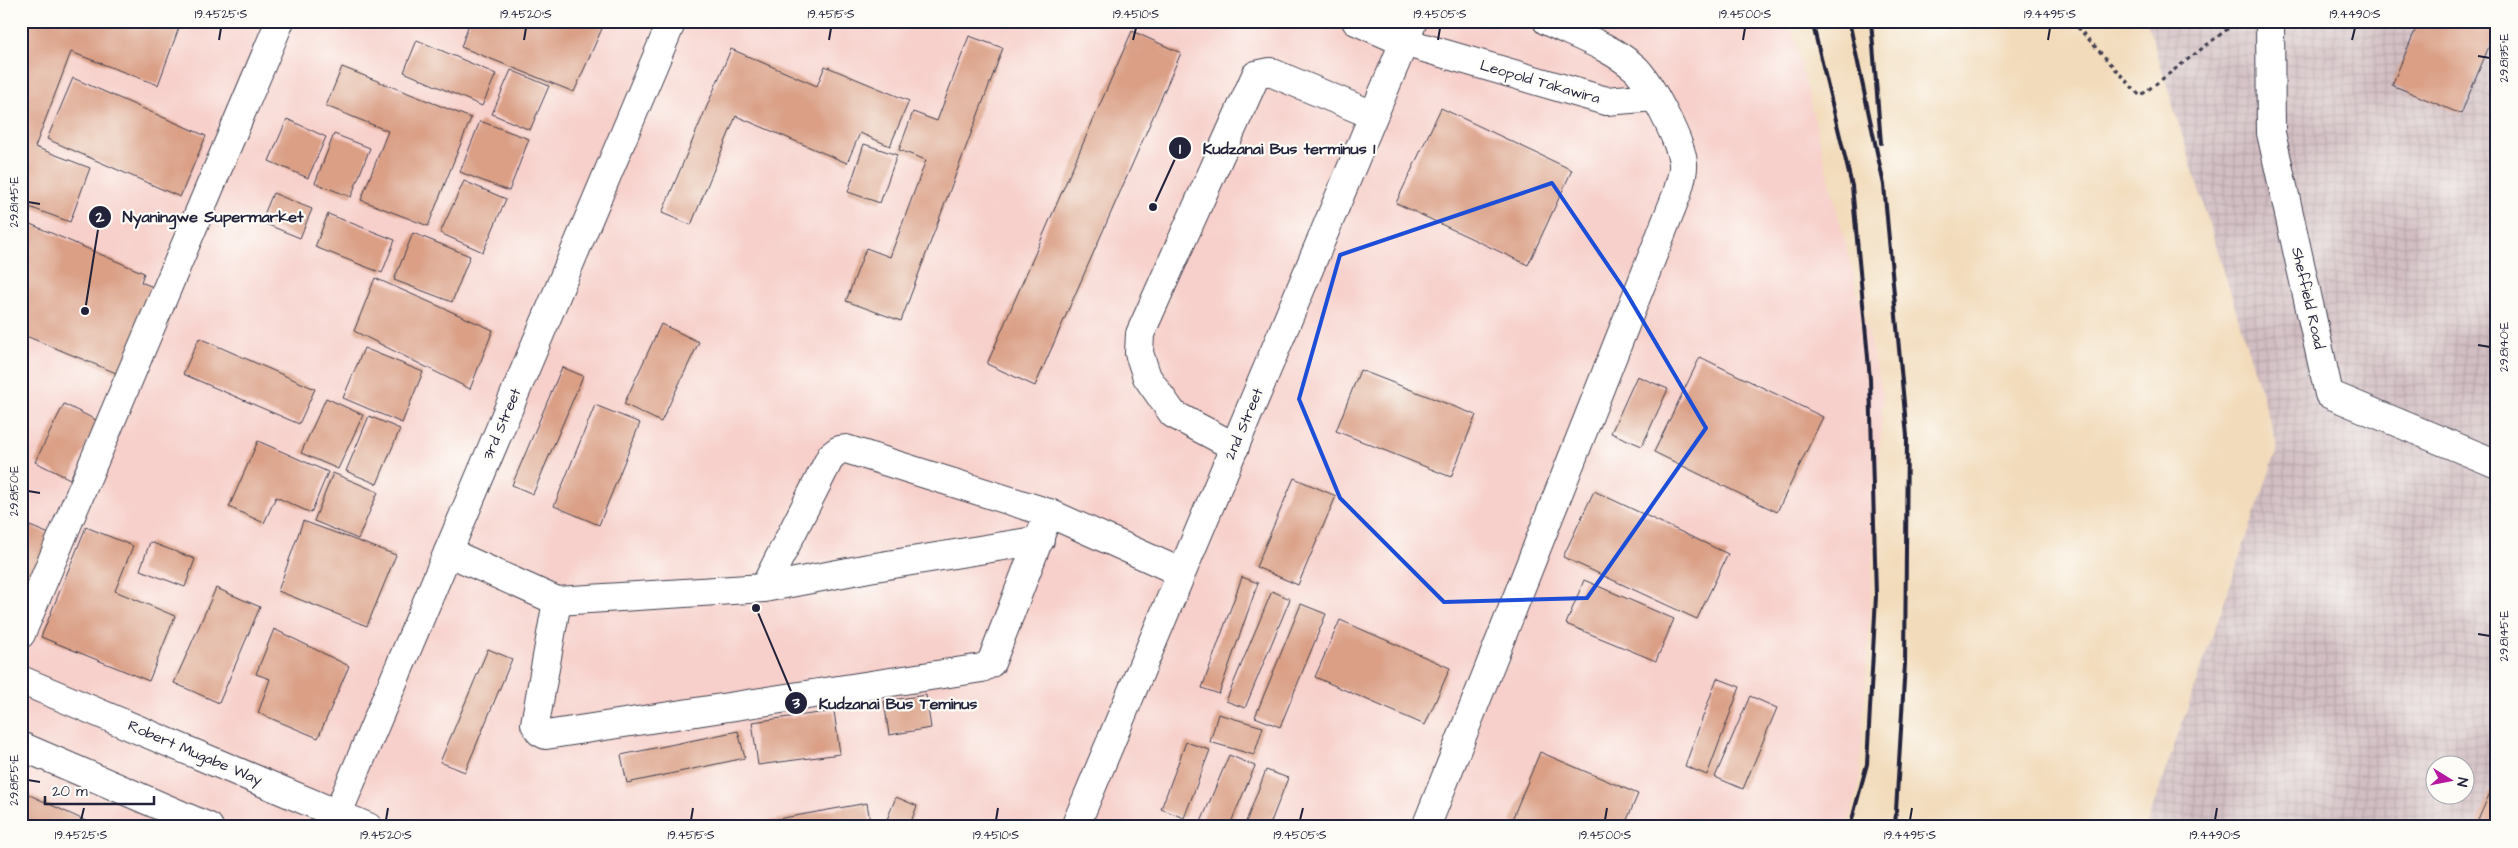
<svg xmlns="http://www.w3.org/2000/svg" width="2518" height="848" font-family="'Architects Daughter',sans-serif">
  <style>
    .built { fill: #f7d0cb }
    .industrial { fill: url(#industrial-grid); fill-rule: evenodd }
    .building { fill: #da9f85 }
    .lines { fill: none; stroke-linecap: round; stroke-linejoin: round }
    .minor-casing { stroke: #413e4e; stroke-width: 30 }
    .path { stroke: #413e4e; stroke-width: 3; stroke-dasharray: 4 4; stroke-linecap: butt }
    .minor { stroke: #fff; stroke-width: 28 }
    .rail { stroke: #22223b; stroke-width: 4 }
    .marked { fill: none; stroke: #1d4ed8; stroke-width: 4; stroke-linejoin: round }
    .ticks { fill: none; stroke: #22223b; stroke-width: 2 }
    .labels { text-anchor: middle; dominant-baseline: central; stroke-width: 4.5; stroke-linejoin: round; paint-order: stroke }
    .street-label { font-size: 15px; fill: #22223b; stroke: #fdfcf7 }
    .leader { fill: none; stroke: #22223b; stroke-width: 2 }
    .callout-dot { fill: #22223b; stroke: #fdfcf7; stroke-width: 2 }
    .mark-label { font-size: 15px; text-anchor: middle; font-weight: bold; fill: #fff }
    .callout-label { font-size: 16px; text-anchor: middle; font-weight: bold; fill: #22223b; stroke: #fdfcf7; stroke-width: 4.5; stroke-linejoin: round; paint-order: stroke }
    .neatline { fill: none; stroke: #22223b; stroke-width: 2 }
    .ticks-label { font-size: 12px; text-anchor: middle; fill: #22223b }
  </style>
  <defs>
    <pattern id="industrial-grid" width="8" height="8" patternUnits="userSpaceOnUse" patternTransform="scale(1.25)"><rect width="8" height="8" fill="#d2bec2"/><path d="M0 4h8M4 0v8" fill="none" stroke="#b4a3a8"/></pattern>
  </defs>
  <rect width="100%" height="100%" fill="#fdfcf7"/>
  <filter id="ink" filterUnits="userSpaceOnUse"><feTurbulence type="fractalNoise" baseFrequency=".02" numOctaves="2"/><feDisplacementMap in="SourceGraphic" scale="10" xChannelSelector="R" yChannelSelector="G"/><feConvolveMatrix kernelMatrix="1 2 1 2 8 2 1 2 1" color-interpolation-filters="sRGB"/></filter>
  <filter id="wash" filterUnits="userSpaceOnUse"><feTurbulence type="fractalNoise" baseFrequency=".0096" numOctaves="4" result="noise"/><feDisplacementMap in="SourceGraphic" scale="20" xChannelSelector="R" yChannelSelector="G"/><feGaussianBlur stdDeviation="1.12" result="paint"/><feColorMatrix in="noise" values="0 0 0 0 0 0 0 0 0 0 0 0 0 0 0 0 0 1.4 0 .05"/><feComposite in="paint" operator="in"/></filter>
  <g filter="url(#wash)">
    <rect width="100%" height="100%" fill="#f2dbbb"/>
    <!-- built -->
    <polygon class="built" points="21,21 1790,21 1883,395 1859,787 1847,827 21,827"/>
    <!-- industrial -->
    <path class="industrial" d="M2147,21H2497V827H2146L2278,447ZM2436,766H2466V796H2436Z"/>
    <g id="blocks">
      <!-- building -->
      <g class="building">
        <polygon points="21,21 181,22 158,85 71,52 35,147 90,168 70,222 21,204"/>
        <polygon points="470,21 598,21 604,24 574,92 461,47"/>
        <polygon points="2419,21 2497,21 2497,27 2461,114 2392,85"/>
        <polygon points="1132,31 1181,53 1035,386 987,364"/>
        <polygon points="969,36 1003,48 901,321 846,301 866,248 890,257 926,160 899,150 913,112 937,121"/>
        <polygon points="417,40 496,74 482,106 404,72"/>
        <polygon points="731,49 817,86 825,66 909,101 890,146 860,133 847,163 736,116 691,225 662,213"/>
        <polygon points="342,67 471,118 428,226 361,200 388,131 326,106"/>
        <polygon points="511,70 549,86 530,130 492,114"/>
        <polygon points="73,78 206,136 180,197 47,139"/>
        <polygon points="1441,108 1572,170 1528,265 1396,203"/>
        <polygon points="287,119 326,137 308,178 269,161"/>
        <polygon points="480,121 529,139 509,191 460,172"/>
        <polygon points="334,134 370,148 351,197 315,183"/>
        <polygon points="864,144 897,155 880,203 848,192"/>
        <polygon points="464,181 506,199 483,252 440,233"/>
        <polygon points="273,193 312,209 300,238 261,222"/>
        <polygon points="328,214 395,240 382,273 315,247"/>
        <polygon points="21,220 144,273 141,282 158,289 121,375 21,334"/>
        <polygon points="413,233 470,256 452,302 394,280"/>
        <polygon points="375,278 493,330 470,389 354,331"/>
        <polygon points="661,324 699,342 661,422 624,404"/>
        <polygon points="199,338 315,389 299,424 183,374"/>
        <polygon points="364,348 423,372 402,423 343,398"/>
        <polygon points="1700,357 1823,417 1777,512 1654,452"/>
        <polygon points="562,367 583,376 533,494 512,485"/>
        <polygon points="1360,370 1476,415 1451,477 1336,431"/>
        <polygon points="1637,376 1668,389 1642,446 1611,433"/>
        <polygon points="326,398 363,415 338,469 301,453"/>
        <polygon points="64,404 98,421 70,479 35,462"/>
        <polygon points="595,405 640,423 599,525 554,506"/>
        <polygon points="369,416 400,429 377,484 346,471"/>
        <polygon points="258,441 328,472 311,513 276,497 264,523 229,507"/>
        <polygon points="333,473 378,492 358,539 314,521"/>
        <polygon points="1294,478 1336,496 1298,585 1256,567"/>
        <polygon points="1594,491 1728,554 1697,619 1563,557"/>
        <polygon points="303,521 396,555 367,626 278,591"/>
        <polygon points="30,526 54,536 21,615 21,548"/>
        <polygon points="86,527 133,546 115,591 175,616 149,681 41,637"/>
        <polygon points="150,542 195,559 185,587 140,570"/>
        <polygon points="1242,577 1258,583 1219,694 1202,688"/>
        <polygon points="1584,580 1674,619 1656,661 1566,624"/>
        <polygon points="216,588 260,607 219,703 174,683"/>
        <polygon points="1272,591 1290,599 1245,708 1226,701"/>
        <polygon points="1301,604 1326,614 1280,727 1255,717"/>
        <polygon points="1340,620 1450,668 1425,725 1315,677"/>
        <polygon points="274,629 349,666 318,738 258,713 270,679 256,674"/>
        <polygon points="488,649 512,659 465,772 440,762"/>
        <polygon points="1717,678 1740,687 1707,775 1685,766"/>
        <polygon points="926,695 931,728 889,735 884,701"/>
        <polygon points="1750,696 1777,708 1743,789 1715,777"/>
        <polygon points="834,711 840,754 758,765 752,722"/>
        <polygon points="1218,714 1263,727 1254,755 1210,742"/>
        <polygon points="738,731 745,758 627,783 621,755"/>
        <polygon points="1186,742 1210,750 1184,818 1161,809"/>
        <polygon points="1540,752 1638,794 1624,827 1522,827 1511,822"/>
        <polygon points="1229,755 1255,766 1229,827 1199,827"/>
        <polygon points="1266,770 1288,778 1269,827 1244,827"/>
        <polygon points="2497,777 2497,827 2475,827"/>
        <polygon points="21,791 99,827 21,827"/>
        <polygon points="896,797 917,806 909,827 884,827"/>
        <polygon points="867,803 871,827 739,827 739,826"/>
      </g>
    </g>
  </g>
  <g filter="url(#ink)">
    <use href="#blocks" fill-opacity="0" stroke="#413e4e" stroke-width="1"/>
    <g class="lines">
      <!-- minor casing -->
      <g class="minor-casing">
        <g id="minor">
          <polyline points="1356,21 1404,42 1606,101 1655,97"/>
          <polyline points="2270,21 2271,133 2329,394 2497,464"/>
          <polyline points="1235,447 1173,414 1147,377 1139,353 1140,334 1256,75 1270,72 1373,115"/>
          <polyline points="448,552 557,601 764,588 869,568 1040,540"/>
          <polyline points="764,588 831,456 839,450 846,449 1049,513 1180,572"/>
          <polyline points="557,601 535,724 540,732 546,735 982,668 991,663 1049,513"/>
          <polyline points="21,634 280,21"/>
          <polyline points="21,680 368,827"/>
          <polyline points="21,746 209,827"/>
          <polyline points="332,827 672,21"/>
          <polyline points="1075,827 1413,21"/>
          <path d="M1426,827L1677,194C1679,185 1684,173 1683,164C1683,145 1649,81 1635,68C1611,47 1576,35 1547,21"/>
        </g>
      </g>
      <!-- path -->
      <polyline class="path" points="2072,21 2140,96 2238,21"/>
      <!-- minor -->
      <use href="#minor" class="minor"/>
      <!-- rail -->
      <g class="rail">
        <polyline points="1812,21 1852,186 1870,379 1876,596 1867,764 1850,827"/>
        <polyline points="1849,21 1884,185 1907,436 1905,664 1895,827"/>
        <polyline points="1871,21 1881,143"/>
      </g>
    </g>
  </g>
  <!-- marked area -->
  <path class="marked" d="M1552,183L1624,289L1706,428L1587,598L1444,602L1340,498L1299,399L1340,255Z"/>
  <!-- ticks -->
  <path class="ticks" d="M219,40L221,28M524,40L526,28M829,40L831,28M1133,40L1136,28M1438,40L1440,28M1743,40L1745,28M2048,40L2050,28M2352,40L2355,28M2478,56L2490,58M28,202L40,204M2478,345L2490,347M28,491L40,493M2478,634L2490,636M28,780L40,782M81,820L84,808M386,820L388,808M691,820L693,808M996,820L998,808M1300,820L1303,808M1605,820L1607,808M1910,820L1912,808M2215,820L2217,808"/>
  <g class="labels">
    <!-- street labels -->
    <g class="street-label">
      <text transform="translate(1540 82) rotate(16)">Leopold Takawira</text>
      <text transform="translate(2308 298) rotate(77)">Sheffield Road</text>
      <text transform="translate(502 424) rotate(-67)">3rd Street</text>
      <text transform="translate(1244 424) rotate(-67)">2nd Street</text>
      <text transform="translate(195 753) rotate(23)">Robert Mugabe Way</text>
    </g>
  </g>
  <!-- callouts -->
  <path class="leader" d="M1153 207L1180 148M85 311L100 217M756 608L796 703"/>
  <g class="callout-dot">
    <circle cx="1153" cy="207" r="5"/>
    <circle cx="85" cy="311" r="5"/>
    <circle cx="756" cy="608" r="5"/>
    <circle cx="1180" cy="148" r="12"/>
    <circle cx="100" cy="217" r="12"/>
    <circle cx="796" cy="703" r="12"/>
  </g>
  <g class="mark-label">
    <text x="1180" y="154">1</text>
    <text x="100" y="222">2</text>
    <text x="796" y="708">3</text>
  </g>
  <g class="callout-label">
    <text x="1289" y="154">Kudzanai Bus terminus 1</text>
    <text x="213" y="222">Nyaningwe Supermarket</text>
    <text x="898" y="709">Kudzanai Bus Teminus</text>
  </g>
  <!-- margin -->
  <rect width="2518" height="848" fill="none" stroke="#fdfcf7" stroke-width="55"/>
  <!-- north arrow -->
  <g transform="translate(2450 780) rotate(100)"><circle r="24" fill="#fdfcf7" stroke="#a5a5ac"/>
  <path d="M0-4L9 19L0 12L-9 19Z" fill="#b5179e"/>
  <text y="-8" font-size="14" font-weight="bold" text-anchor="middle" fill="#22223b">N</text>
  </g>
  <!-- scale -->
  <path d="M45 796v8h109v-8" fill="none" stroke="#22223b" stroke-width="2.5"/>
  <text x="52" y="796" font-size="15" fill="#22223b" stroke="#fdfcf7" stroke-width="4" paint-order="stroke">20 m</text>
  <rect x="28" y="28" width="2462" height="792" class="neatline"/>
  <g class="ticks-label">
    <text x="221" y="18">19.4525°S</text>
    <text x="526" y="18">19.4520°S</text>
    <text x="831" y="18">19.4515°S</text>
    <text x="1136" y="18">19.4510°S</text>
    <text x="1440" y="18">19.4505°S</text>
    <text x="1745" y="18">19.4500°S</text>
    <text x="2050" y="18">19.4495°S</text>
    <text x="2355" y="18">19.4490°S</text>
    <text transform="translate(2504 58) rotate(-90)" y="4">29.8135°E</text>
    <text transform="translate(14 202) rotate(-90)" y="4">29.8145°E</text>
    <text transform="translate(2504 347) rotate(-90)" y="4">29.8140°E</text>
    <text transform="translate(14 491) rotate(-90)" y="4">29.8150°E</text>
    <text transform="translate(2504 636) rotate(-90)" y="4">29.8145°E</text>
    <text transform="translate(14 780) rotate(-90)" y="4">29.8155°E</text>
    <text x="81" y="839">19.4525°S</text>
    <text x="386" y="839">19.4520°S</text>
    <text x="691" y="839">19.4515°S</text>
    <text x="996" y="839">19.4510°S</text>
    <text x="1300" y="839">19.4505°S</text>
    <text x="1605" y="839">19.4500°S</text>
    <text x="1910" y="839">19.4495°S</text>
    <text x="2215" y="839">19.4490°S</text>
  </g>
</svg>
